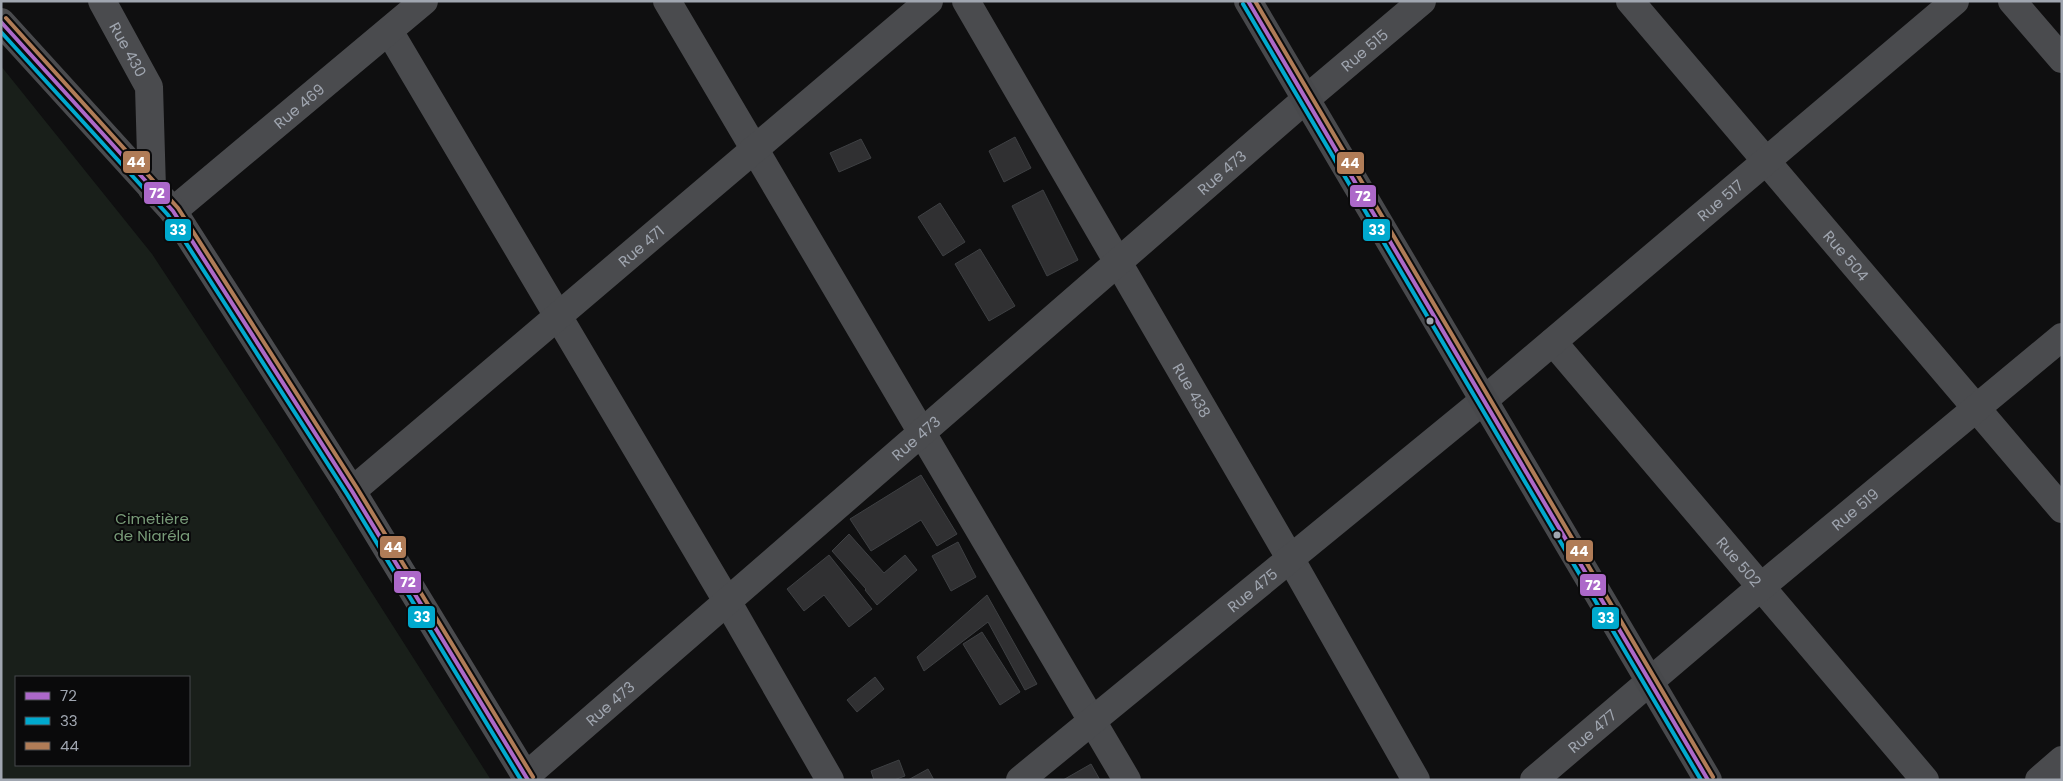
<svg xmlns="http://www.w3.org/2000/svg" width="2063" height="781" font-family="Poppins,sans-serif">
  <style>
    .green { fill: #191f1a; fill-rule: evenodd }
    .building { fill: #303032; stroke: #3e4043 }
    .lines { fill: none; stroke-linecap: round; stroke-linejoin: round }
    .minor { stroke: #4a4b4e; stroke-width: 28 }
    .tertiary { stroke: #4a4b4e; stroke-width: 28 }
    .secondary { stroke: #48494c; stroke-width: 28 }
    .bus-1-casing { stroke: #0a0a0b; stroke-width: 8 }
    .bus-2-casing { stroke: #0a0a0b; stroke-width: 8 }
    .bus-3-casing { stroke: #0a0a0b; stroke-width: 8 }
    .bus-1 { stroke: #ac68c9; stroke-width: 4 }
    .bus-2 { stroke: #00a9ce; stroke-width: 4 }
    .bus-3 { stroke: #b07c57; stroke-width: 4 }
    .bus-dot { fill: #a0a6b0; stroke: #0a0a0b; stroke-width: 2 }
    .labels { text-anchor: middle; dominant-baseline: central; stroke-width: 4; stroke-linejoin: round; paint-order: stroke }
    .street-label { font-size: 15px; fill: #a0a6b0; stroke: #0a0a0b }
    .park-label { font-size: 15px; fill: #789b78; stroke: #0a0a0b }
    .line-badge { stroke: #0a0a0b; stroke-width: 2 }
    .badge-label { font-size: 14px; text-anchor: middle; font-weight: bold; fill: #fff }
  </style>
  <rect width="100%" height="100%" fill="#0f0f10"/>
  <!-- green -->
  <path class="green" d="M1,66L152,254L281,450L491,780H1ZM16,677H189V765H16Z"/>
  <!-- building -->
  <g class="building">
    <polygon points="1015,137 1031,168 1004,182 989,151"/>
    <polygon points="861,139 871,158 839,172 830,153"/>
    <polygon points="1043,190 1078,260 1047,276 1012,206"/>
    <polygon points="940,203 965,242 943,256 918,217"/>
    <polygon points="980,249 1015,306 989,321 955,264"/>
    <polygon points="921,475 957,534 937,546 921,520 871,551 850,519"/>
    <polygon points="849,534 884,573 905,555 917,570 877,605 865,590 866,589 832,551"/>
    <polygon points="958,542 976,577 951,591 932,556"/>
    <polygon points="829,555 872,609 849,627 824,595 804,611 787,589"/>
    <polygon points="987,595 1037,684 1025,690 988,622 924,671 917,657"/>
    <polygon points="982,632 1020,692 1000,705 963,644"/>
    <polygon points="875,677 884,689 857,712 847,700"/>
    <polygon points="899,760 905,776 894,780 874,780 871,771"/>
    <polygon points="1091,764 1100,780 1063,780"/>
    <polygon points="928,769 934,780 908,780"/>
  </g>
  <g class="lines">
    <!-- minor -->
    <g class="minor">
      <path id="s1" d="M102,1L149,87L152,189"/>
      <polyline points="667,1 1127,780"/>
      <path id="s2" d="M966,1L1290,558L1416,780"/>
      <path id="s3" d="M1630,1L2062,509"/>
      <polyline points="2012,1 2062,59"/>
      <polyline points="389,31 727,601 830,780"/>
      <path id="s4" d="M173,211L424,1"/>
      <path id="s5" d="M1553,342L1925,780"/>
      <path id="s6" d="M526,776L1306,99L1422,1"/>
      <path id="s7" d="M1020,780L1484,400L1955,1"/>
      <path id="s8" d="M1534,780L1762,586L2062,337"/>
      <polyline points="2039,780 2062,760"/>
    </g>
    <!-- tertiary -->
    <g class="tertiary">
      <polyline points="1,22 173,211 352,491 528,780"/>
      <path id="s9" d="M352,491L929,1"/>
    </g>
    <!-- secondary -->
    <polyline class="secondary" points="1248,1 1708,780"/>
    <!-- bus-1 casing -->
    <g class="bus-1-casing">
      <g id="bus-1">
        <polyline points="1248,1 1708,780"/>
        <polyline points="1,22 173,211 352,491 528,780"/>
      </g>
    </g>
    <!-- bus-2 casing -->
    <g class="bus-2-casing">
      <g id="bus-2">
        <polyline points="1243,4 1701,780"/>
        <polyline points="1,32 168,215 347,494 521,780"/>
      </g>
    </g>
    <!-- bus-3 casing -->
    <g class="bus-3-casing">
      <g id="bus-3">
        <polyline points="1255,1 1713,777"/>
        <polyline points="6,18 178,208 357,488 533,777"/>
      </g>
    </g>
    <!-- bus-1 -->
    <use href="#bus-1" class="bus-1"/>
    <!-- bus-2 -->
    <use href="#bus-2" class="bus-2"/>
    <!-- bus-3 -->
    <use href="#bus-3" class="bus-3"/>
  </g>
  <!-- markers -->
  <g class="bus-dot">
    <circle cx="1430" cy="321" r="4.5"/>
    <circle cx="1557" cy="535" r="4.5"/>
  </g>
  <g class="labels">
    <!-- street labels -->
    <g class="street-label">
      <text stroke="none"><textPath href="#s1" startOffset="55">Rue 430</textPath></text>
      <text stroke="none"><textPath href="#s6" startOffset="1109">Rue 515</textPath></text>
      <text stroke="none"><textPath href="#s4" startOffset="164">Rue 469</textPath></text>
      <text stroke="none"><textPath href="#s6" startOffset="921">Rue 473</textPath></text>
      <text stroke="none"><textPath href="#s7" startOffset="909">Rue 517</textPath></text>
      <text stroke="none"><textPath href="#s9" startOffset="379">Rue 471</textPath></text>
      <text stroke="none"><textPath href="#s3" startOffset="334">Rue 504</textPath></text>
      <text stroke="none"><textPath href="#s2" startOffset="450">Rue 438</textPath></text>
      <text stroke="none"><textPath href="#s6" startOffset="516">Rue 473</textPath></text>
      <text stroke="none"><textPath href="#s8" startOffset="420">Rue 519</textPath></text>
      <text stroke="none"><textPath href="#s5" startOffset="288">Rue 502</textPath></text>
      <text stroke="none"><textPath href="#s7" startOffset="300">Rue 475</textPath></text>
      <text stroke="none"><textPath href="#s6" startOffset="111">Rue 473</textPath></text>
      <text stroke="none"><textPath href="#s8" startOffset="76">Rue 477</textPath></text>
    </g>
    <!-- park labels -->
    <g class="park-label">
      <text x="152" y="518">Cimetière<tspan x="152" dy="17">de Niaréla</tspan></text>
    </g>
  </g>
  <g class="line-badge">
    <rect x="122" y="150" width="29" height="24" rx="5" fill="#b07c57"/>
    <rect x="1336" y="151" width="29" height="24" rx="5" fill="#b07c57"/>
    <rect x="143" y="181" width="28" height="24" rx="5" fill="#ac68c9"/>
    <rect x="1349" y="184" width="28" height="24" rx="5" fill="#ac68c9"/>
    <rect x="1362" y="218" width="29" height="24" rx="5" fill="#00a9ce"/>
    <rect x="164" y="218" width="28" height="24" rx="5" fill="#00a9ce"/>
    <rect x="379" y="535" width="28" height="24" rx="5" fill="#b07c57"/>
    <rect x="1565" y="539" width="29" height="24" rx="5" fill="#b07c57"/>
    <rect x="393" y="570" width="29" height="24" rx="5" fill="#ac68c9"/>
    <rect x="1579" y="573" width="28" height="24" rx="5" fill="#ac68c9"/>
    <rect x="407" y="605" width="29" height="24" rx="5" fill="#00a9ce"/>
    <rect x="1591" y="606" width="29" height="24" rx="5" fill="#00a9ce"/>
  </g>
  <g class="badge-label">
    <text x="136" y="167">44</text>
    <text x="1350" y="168">44</text>
    <text x="157" y="198">72</text>
    <text x="1363" y="201">72</text>
    <text x="1377" y="235">33</text>
    <text x="178" y="235">33</text>
    <text x="393" y="552">44</text>
    <text x="1579" y="556">44</text>
    <text x="408" y="587">72</text>
    <text x="1593" y="590">72</text>
    <text x="422" y="622">33</text>
    <text x="1606" y="623">33</text>
  </g>
  <!-- border -->
  <rect width="2063" height="781" fill="none" stroke="#a0a6b0" stroke-width="5"/>
  <!-- legend -->
  <rect x="15" y="676" width="175" height="90" fill="#0a0a0b" stroke="#46484d"/>
  <rect x="25" y="692" width="25" height="8" fill="#ac68c9" stroke="#46484d"/>
  <text x="60" y="701" font-size="15" fill="#a0a6b0">72</text>
  <rect x="25" y="717" width="25" height="8" fill="#00a9ce" stroke="#46484d"/>
  <text x="60" y="726" font-size="15" fill="#a0a6b0">33</text>
  <rect x="25" y="742" width="25" height="8" fill="#b07c57" stroke="#46484d"/>
  <text x="60" y="751" font-size="15" fill="#a0a6b0">44</text>
</svg>
